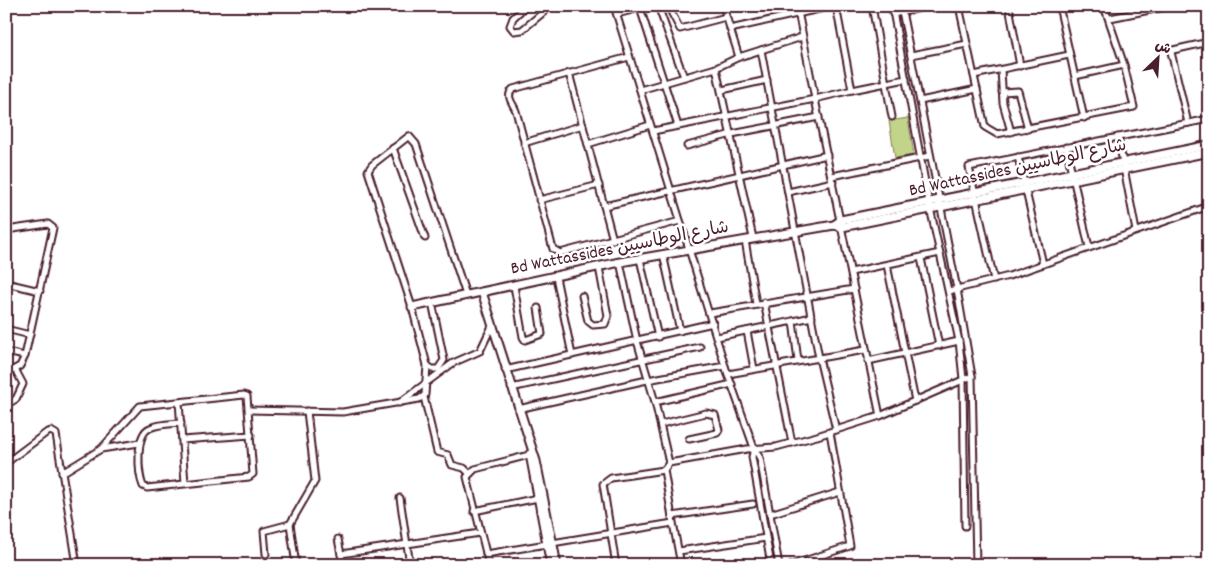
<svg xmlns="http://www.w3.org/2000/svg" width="1215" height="571" font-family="Dekko,'Playpen Sans Arabic',sans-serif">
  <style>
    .green { fill: #c1d489; stroke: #867a5a }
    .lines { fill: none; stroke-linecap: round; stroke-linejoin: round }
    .street-casing { stroke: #4a1f2b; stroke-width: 9 }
    .secondary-casing { stroke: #4a1f2b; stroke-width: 11 }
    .street { stroke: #fff; stroke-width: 5 }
    .secondary { stroke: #fff; stroke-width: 7 }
    .labels { text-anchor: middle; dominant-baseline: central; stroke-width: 5; stroke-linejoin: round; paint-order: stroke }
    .street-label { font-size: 18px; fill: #4a1f2b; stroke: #fff }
  </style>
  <rect width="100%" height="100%" fill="#fff"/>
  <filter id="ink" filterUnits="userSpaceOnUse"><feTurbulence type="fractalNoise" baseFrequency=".02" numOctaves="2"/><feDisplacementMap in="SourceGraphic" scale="10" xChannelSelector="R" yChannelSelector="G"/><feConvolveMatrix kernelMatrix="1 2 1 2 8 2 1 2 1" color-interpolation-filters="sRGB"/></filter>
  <g filter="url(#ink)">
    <!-- green -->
    <polygon class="green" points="908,118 914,155 895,158 889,121"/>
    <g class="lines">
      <!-- street casing -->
      <g class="street-casing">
        <g id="street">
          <polyline points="526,6 513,18 510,26 514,31 522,30 551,6"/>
          <polyline points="614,6 725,366 754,448 760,458 779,565"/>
          <polyline points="658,6 684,77"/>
          <polyline points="668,6 680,29 726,17"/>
          <polyline points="723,6 739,57"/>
          <polyline points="797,6 815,99 852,90 836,6"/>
          <polyline points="872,6 892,117"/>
          <polyline points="892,6 929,203 959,341 963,379 965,526"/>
          <polyline points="901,6 957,289 972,376 976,565"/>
          <polyline points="959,6 985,127 997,134 1134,107 1124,65 1104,6"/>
          <polyline points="1009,6 1020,66"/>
          <polyline points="1059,6 1084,118"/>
          <polyline points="617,14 640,8 678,126"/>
          <polyline points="893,14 930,6"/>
          <polyline points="1110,18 1170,6"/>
          <polyline points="730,29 833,6"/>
          <polyline points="761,50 819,358 836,430"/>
          <polyline points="911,55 967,44"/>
          <path d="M629,57L513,89C505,96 513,103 516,111L553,249L560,253L680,221"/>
          <polyline points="716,68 753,238"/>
          <polyline points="1001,70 1003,103 1011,132"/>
          <polyline points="569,73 613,240"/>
          <polyline points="974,75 1069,55"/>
          <polyline points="1075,76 1124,65"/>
          <polyline points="640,90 716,68 739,57 802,37"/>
          <polyline points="722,90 767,80"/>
          <polyline points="852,90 906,79"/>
          <polyline points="1002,92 1018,91 1028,129"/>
          <polyline points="920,101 977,89"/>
          <polyline points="1188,123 1171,52 1173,50 1209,42"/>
          <polyline points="653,131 815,99 880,416"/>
          <polyline points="1118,137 1136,231"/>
          <polyline points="524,143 583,125"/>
          <polyline points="588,144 650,125"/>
          <polyline points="687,146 732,134 819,117"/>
          <polyline points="1066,147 1089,247"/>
          <polyline points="393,148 425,238"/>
          <polyline points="1018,157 1043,264"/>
          <polyline points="832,176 930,156"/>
          <polyline points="788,192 833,182"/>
          <polyline points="539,200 599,185"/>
          <polyline points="604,206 827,155"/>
          <polyline points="6,230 48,224 53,228 25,356 20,366 6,374"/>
          <polyline points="745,240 756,304"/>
          <polyline points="663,254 680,331"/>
          <polyline points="921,258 939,346"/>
          <polyline points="640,259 658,337"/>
          <polyline points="620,262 637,341 655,402 669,463 664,470 673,523"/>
          <polyline points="887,265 915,401"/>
          <polyline points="851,272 940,253"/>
          <polyline points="556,277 572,355"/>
          <polyline points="994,280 969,167 1209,119"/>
          <polyline points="6,283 40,291"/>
          <polyline points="514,286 523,337 525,340 542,334 538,308"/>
          <polyline points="949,291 1009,276 1209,206"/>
          <polyline points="582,296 588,321 593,325 605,324 608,316 599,267"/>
          <polyline points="764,302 792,443"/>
          <polyline points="710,313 854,289"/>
          <polyline points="793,321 798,361"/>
          <polyline points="6,329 30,335"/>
          <polyline points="747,331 754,369"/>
          <polyline points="717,337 812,317"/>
          <polyline points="6,352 25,356"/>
          <polyline points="868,361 959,341"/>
          <polyline points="427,365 432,369 438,369 444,360 432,302"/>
          <polyline points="505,370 713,323"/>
          <polyline points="728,374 865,350"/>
          <polyline points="511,388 700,347"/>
          <polyline points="424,397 437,452 448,455 452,465 464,468 469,473"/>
          <polyline points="179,402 185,483"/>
          <polyline points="655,402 732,384"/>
          <polyline points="399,403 453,363 480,351 492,326"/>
          <polyline points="6,405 16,399 23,384 15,369"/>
          <polyline points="518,409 647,380 725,366"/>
          <polyline points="249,410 343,412 419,399 425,395 427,365 412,307 368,171 372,165 409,136 416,144 466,295"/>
          <polyline points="661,424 706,413 715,415 719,430 717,433 689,439"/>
          <polyline points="182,440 251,435"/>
          <polyline points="754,448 752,457 771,565"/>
          <path d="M101,449L140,406L244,395L247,396L253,474L249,477L147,488L143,486C138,474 135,434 150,428C158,424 171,424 181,423"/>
          <polyline points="6,463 46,433 51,431 56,434 77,565"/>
          <polyline points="669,463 747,449 776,447 817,436 880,416 972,376"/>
          <polyline points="62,473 101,449 139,443"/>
          <polyline points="400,498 410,565"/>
          <polyline points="474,511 538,498"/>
          <polyline points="770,514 840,492"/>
          <polyline points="672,516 753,504"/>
          <polyline points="338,539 343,565"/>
          <polyline points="552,543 673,523 681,565"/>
          <polyline points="679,551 766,538"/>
          <polyline points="266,554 264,531 290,524"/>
          <polyline points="341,554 480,533"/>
          <polyline points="486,554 547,544"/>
          <polyline points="296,565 290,524 315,481 307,411"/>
          <polyline points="489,565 467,477 475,469 533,454"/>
          <polyline points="616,565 603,484 611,478 664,470"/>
          <polyline points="792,565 850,546 830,432"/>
        </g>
      </g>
      <!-- secondary casing -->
      <g class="secondary-casing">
        <g id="secondary">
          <polyline points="834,225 841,220 1209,145"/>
          <polyline points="482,292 536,461 557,565"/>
          <polyline points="412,307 620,262 834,225 842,227 1209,152"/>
          <polyline points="530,454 551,565"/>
        </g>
      </g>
      <!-- street -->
      <use href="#street" class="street"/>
      <!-- secondary -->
      <use href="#secondary" class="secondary"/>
    </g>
  </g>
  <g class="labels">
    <!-- street labels -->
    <g class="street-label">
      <text transform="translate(1018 169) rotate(-12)">Bd Wattassides شارع الوطاسيين</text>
      <text transform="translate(620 249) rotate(-11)">Bd Wattassides شارع الوطاسيين</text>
    </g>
  </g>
  <!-- margin -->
  <rect width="1215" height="571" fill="none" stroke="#fff" stroke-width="25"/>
  <rect x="12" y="12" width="1190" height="546" fill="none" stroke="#4a1f2b" stroke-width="2" filter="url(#ink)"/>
  <!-- north arrow -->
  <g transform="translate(1158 58) rotate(25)" stroke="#ffffff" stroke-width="4" paint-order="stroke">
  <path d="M0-4L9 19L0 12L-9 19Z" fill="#4a1f2b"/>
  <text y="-8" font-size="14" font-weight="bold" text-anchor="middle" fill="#4a1f2b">ش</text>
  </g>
</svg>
